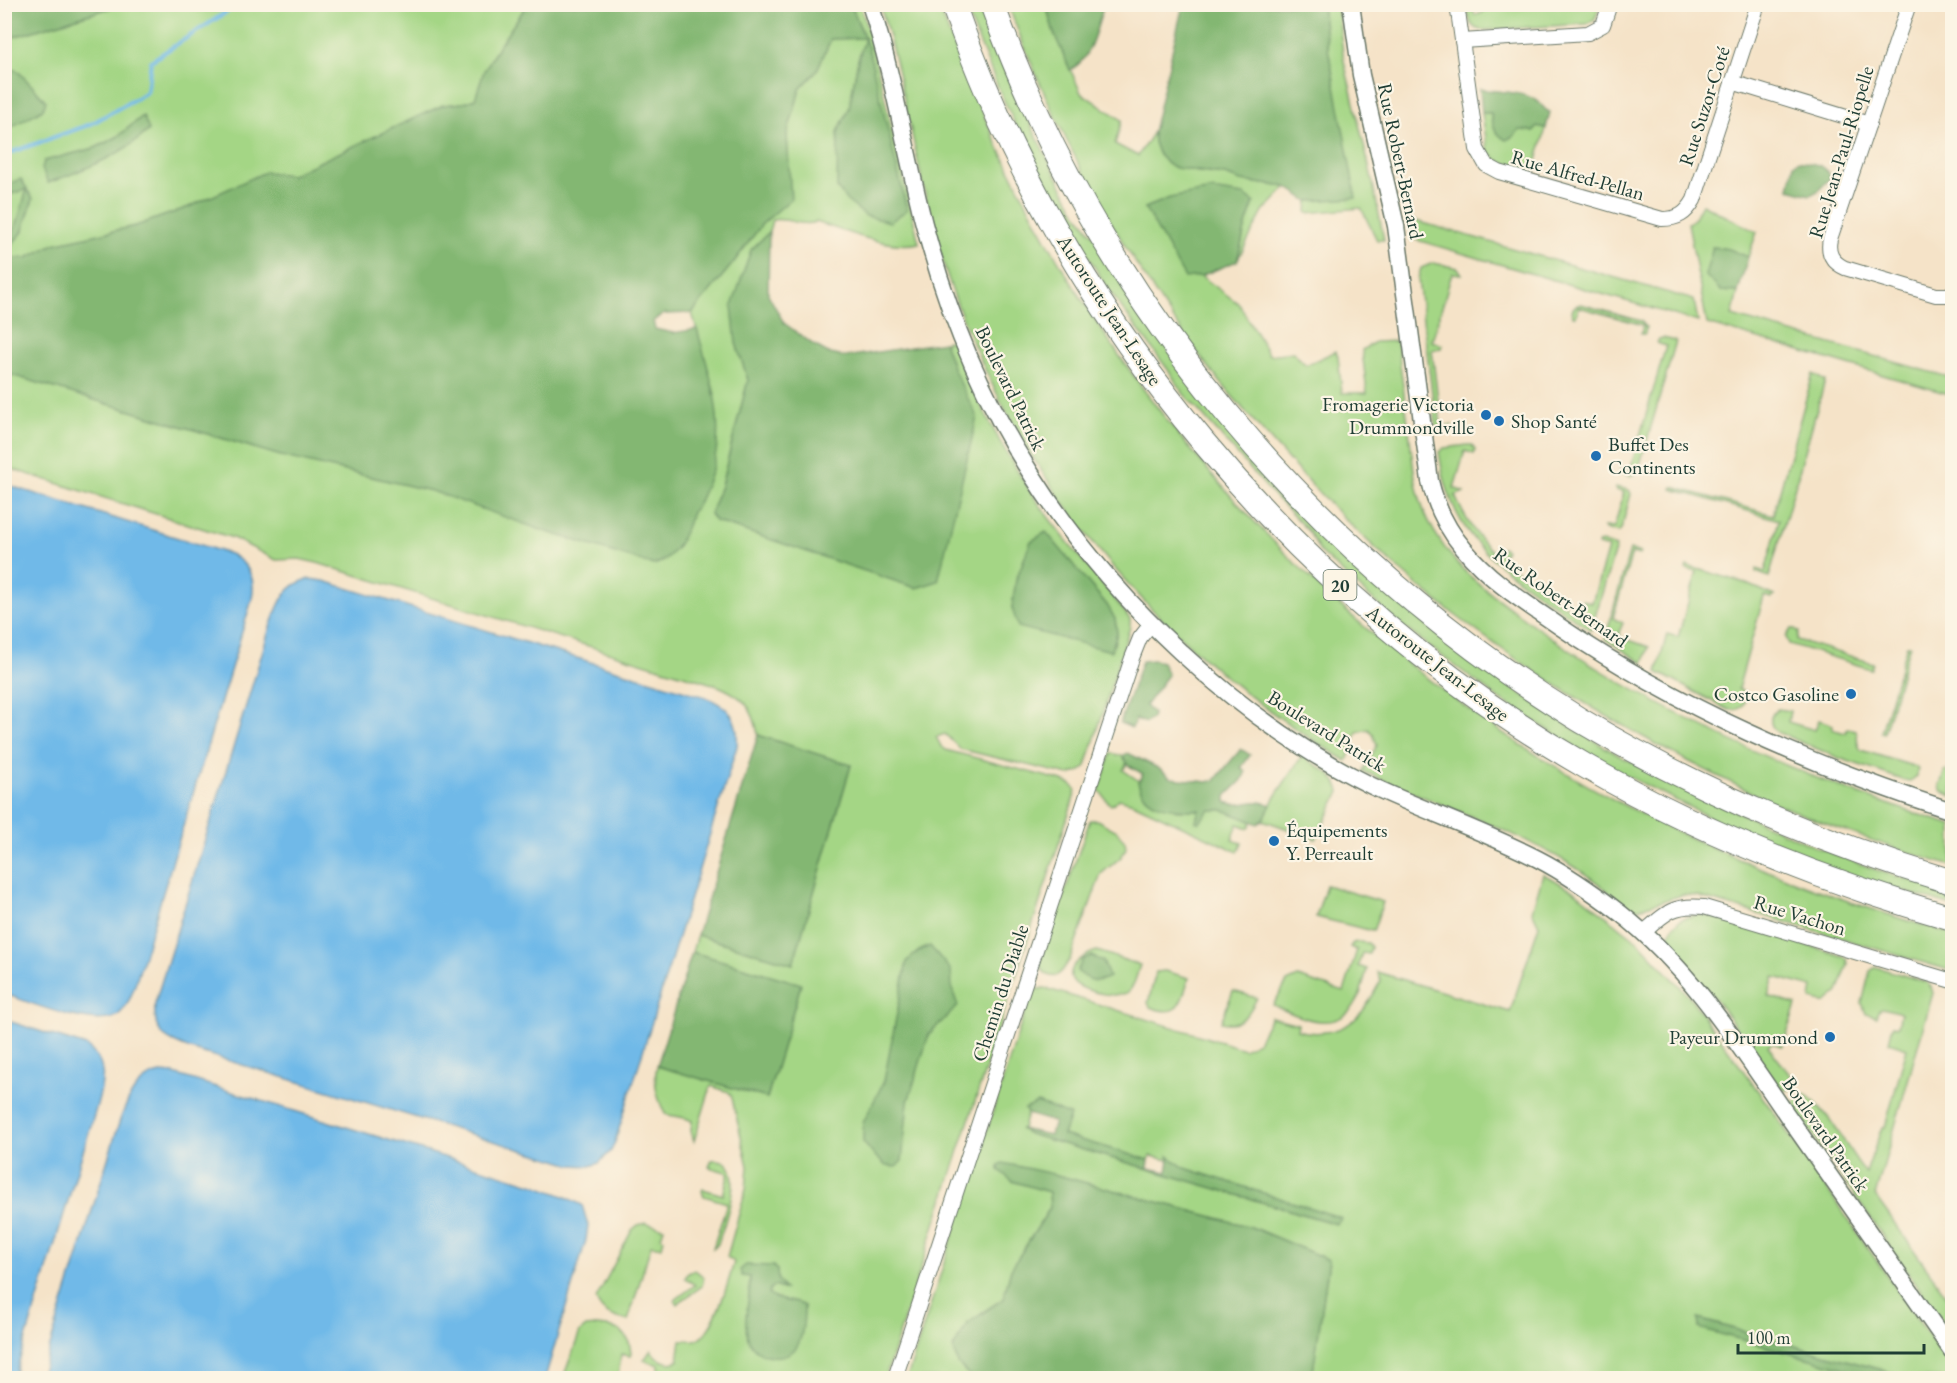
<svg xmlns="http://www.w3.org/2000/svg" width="1957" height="1383" font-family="'EB Garamond',serif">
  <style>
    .green { fill: #a4d685; stroke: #628a5c; stroke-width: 1.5; fill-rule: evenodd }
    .forest { fill: #83b772; stroke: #517a53; stroke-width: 1.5 }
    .water { fill: #70b9e8; stroke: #487b8e; stroke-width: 1.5 }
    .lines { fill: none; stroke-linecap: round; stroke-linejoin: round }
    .stream { stroke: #70b9e8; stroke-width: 4 }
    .minor-casing { stroke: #6a7768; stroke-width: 16 }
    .tertiary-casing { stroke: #6a7768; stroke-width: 19 }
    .motorway-casing { stroke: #6a7768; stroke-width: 26 }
    .minor { stroke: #fff; stroke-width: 14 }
    .tertiary { stroke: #fff; stroke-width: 16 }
    .motorway { stroke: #fff; stroke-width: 24 }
    .poi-dot { fill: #1f6fb2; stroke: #fcf5e5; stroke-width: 2 }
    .labels { text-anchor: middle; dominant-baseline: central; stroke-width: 4.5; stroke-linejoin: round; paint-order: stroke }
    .shield { fill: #fcf5e5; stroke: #617469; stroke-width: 1.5 }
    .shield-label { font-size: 18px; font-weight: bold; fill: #1f3d34 }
    .street-label { font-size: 20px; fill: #1f3d34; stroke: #fcf5e5 }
    .poi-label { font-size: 20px; fill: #1f3d34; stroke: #fcf5e5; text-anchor: end }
  </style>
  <rect width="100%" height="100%" fill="#fcf5e5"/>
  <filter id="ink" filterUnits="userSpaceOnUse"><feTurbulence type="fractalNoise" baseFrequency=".0167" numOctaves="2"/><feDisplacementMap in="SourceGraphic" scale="12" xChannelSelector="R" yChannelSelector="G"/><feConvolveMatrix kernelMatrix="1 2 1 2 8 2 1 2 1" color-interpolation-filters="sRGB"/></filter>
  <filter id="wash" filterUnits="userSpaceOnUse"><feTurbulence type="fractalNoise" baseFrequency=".008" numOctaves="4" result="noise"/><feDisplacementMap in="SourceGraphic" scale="24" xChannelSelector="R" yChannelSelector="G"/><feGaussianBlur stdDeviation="1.35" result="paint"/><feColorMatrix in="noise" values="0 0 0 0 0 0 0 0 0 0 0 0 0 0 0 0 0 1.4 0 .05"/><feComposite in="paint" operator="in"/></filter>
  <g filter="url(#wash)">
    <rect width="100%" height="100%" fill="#f5e3c8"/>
    <!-- green -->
    <g class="green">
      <path d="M120,5H527L497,49L484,71L476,99L463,103L443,105L291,175L265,173L189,207L136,226L54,244L27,258H9L5,261V196L27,189L21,180L5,185V121L8,68L5,63V45L10,38ZM142,117L149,130C122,156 82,170 48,183L44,161L95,148L117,137ZM27,189L33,199L22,233L8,237L17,224Z"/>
      <path d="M851,5H860L870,37L919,243C890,250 845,231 816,222C801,227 787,217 772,220L769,232L751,250L736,343L748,380L721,486L710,514L715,521L916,588L938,581L954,370L944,342L952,340C977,403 1009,463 1049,518C1075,553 1104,584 1130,619V627L1086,766L1081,771L1069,775L960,749L945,734L936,737L941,746L946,750L1063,781L1073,786L1076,791L885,1378H658L659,1365L644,1360L651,1350C656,1359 668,1366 678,1361L681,1340C686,1339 690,1341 695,1340C713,1338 730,1277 734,1262L727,1257L746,1189L748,1166L732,1098L729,1092L711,1086L694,1141L691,1131L692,1121C683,1116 675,1117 665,1114C657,1097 653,1084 657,1066L767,1098L801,984L692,952L697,935L793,964L851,765L758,735C753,705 742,696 716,685L317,563L299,559L276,560L233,538L5,467V373L281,456L432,491L654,565L678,547L693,510L715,394L692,313L734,262L762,224L790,199L787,135L800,89L816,72L831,39L865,38ZM865,39L907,210L838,132L849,109L858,60ZM1046,533L1107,605L1115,619L1117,633L1114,645L1012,608L1016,580L1031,542ZM777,1270V1281L782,1289L774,1286L770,1289L769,1295C779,1302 793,1300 804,1306L748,1338L747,1322L750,1277Z"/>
      <path d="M880,5H938C977,106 1021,203 1079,295C1216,513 1419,704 1651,819C1748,867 1848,904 1952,934V971L1697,896L1682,895L1637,909L1629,908C1610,893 1592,877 1570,864C1505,825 1431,803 1363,771L1377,745L1373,734L1368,729L1357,732L1347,761C1166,655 1030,497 956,301C921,205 910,102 880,5Z"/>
      <path d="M964,5H981C1006,77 1039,145 1076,212L1311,522L1354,564L1458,652L1574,729L1625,759L1688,790L1818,848L1882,872L1952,892V906L1842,873L1719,822L1596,760L1498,698L1397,622L1320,552L1309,532L1275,497L1183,393L1169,371L1105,285L1028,151L1000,92Z"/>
      <path d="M1008,5H1046L1054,33L1081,93L1122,120L1115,144L1138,156L1153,132L1154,142L1158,153L1167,164L1197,172L1225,175L1241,181L1287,187L1263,212L1237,261L1246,225L1254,203L1170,198L1145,208L1185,277L1201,276L1239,304L1269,355L1293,352L1306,365L1336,351L1338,357L1342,393H1367L1362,350L1375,342L1397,341C1401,371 1405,401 1409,431C1413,460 1414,489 1426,516C1451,569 1487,591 1532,624C1659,716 1804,780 1952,825V866C1880,844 1808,820 1740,787C1640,739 1544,682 1455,615C1390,566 1330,507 1276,446C1253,420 1228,393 1207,365C1123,256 1056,133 1008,5Z"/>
      <polygon points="1322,5 1337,5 1344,61 1372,179 1384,240 1377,240 1361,208 1307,213 1308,201 1355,197 1326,38"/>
      <path d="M1467,5H1471L1475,15L1482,13L1490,5H1600L1595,19L1587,24L1483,30C1468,29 1469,17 1467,5Z"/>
      <path d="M1482,113H1491L1513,137L1519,130L1534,131L1537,126L1546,128L1534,171C1518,167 1497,165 1488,151Z"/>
      <polygon points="1702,204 1757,232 1748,257 1729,249 1712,247 1721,291 1738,292 1732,316 1952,378 1952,395 1707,324 1688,223 1694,219"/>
      <polygon points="1409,219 1694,300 1698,322 1413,239"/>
      <polygon points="1433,263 1458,268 1462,274 1452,273 1432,341 1442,345 1441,348 1432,350 1441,426 1452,425 1451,428 1438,429 1436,425 1418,279 1421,268"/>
      <polygon points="1581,304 1641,321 1646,327 1645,334 1641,334 1643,325 1579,307 1576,316 1573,316 1572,310 1575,306"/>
      <polygon points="1663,338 1676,341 1639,468 1634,474 1630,476 1622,473 1620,469 1630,470 1666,346 1657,343 1659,339"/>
      <polygon points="1813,374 1825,381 1769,577 1756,572 1756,569 1765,572 1779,520 1672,489 1673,487 1773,515"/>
      <path d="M1468,445H1472L1475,450L1474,454L1465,451L1454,488L1464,492L1455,496C1465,519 1477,538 1496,555L1502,547L1506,550L1500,558L1574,612L1582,600L1592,603L1608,548L1598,545L1599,543L1602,542L1616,547L1591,630C1570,616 1550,602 1530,588C1476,550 1449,521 1439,452L1444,448Z"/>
      <polygon points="1615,487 1629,490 1631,494 1621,530 1618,533 1605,529 1604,527 1614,528 1624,492 1616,490"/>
      <polygon points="1630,550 1641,553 1640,555 1632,553 1613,618 1623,623 1619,632 1620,637 1649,647 1643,663 1605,639"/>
      <path d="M1687,566L1745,583L1775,596L1772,598L1764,596L1738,689L1747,693C1744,704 1743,711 1729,710L1657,672L1667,634L1678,637L1697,572L1686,569Z"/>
      <polygon points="1791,629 1795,629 1799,632 1797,640 1873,663 1871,669 1789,644 1786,637"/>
      <polygon points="1907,645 1910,645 1884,733 1881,732"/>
      <path d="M1778,709L1790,711L1788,722L1815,730L1819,720L1833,725L1832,729L1845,733L1848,728L1856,730C1859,737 1855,743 1861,750L1916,767L1918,770L1917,776L1910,781L1903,780L1839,758L1777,732C1769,725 1768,715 1778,709Z"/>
      <path d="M1111,753L1122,756L1128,762L1123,770L1139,781L1176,810H1199L1196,821L1209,810H1223L1252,821L1249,828L1238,824L1232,840L1242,843L1238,852L1133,803L1119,799L1111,805C1105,801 1104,795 1099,790Z"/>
      <path d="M1302,756C1316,766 1337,774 1340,792L1316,839L1263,820L1274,798Z"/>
      <polygon points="1945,771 1952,772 1952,796 1941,791 1940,784"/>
      <path d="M1090,820H1097L1117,831L1125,841L1126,848L1121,857L1101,874L1070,959C1065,966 1059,981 1048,975C1043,972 1041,968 1040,963Z"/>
      <path d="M1543,874L1573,890L1640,943L1689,996L1774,1113L1952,1369V1378H1911L1699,1319V1328L1879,1378H1312L1329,1260L1251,1227L1053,1174L1012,1181L1049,1192L1050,1208L1011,1269L1003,1299L981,1313L958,1364L972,1378H907L1032,990L1045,988L1244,1049L1258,1042L1271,1017L1298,1024L1297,1030C1318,1036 1346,1032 1360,1014C1369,1005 1374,991 1381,981L1377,972L1510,1012L1539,925L1532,911ZM1025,1109L1070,1115L1063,1135L1149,1160L1151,1156L1169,1160V1157L1185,1168L1336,1224L1029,1134L1021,1129L1023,1128L1027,1114Z"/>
      <polygon points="1326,885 1383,902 1373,931 1316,917"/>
      <path d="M1698,915L1713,917L1843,956L1847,959L1848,964L1838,992L1825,1003L1811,999L1813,987L1774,977L1768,996L1796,1005L1783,1046L1772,1043L1768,1046L1797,1084L1794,1089L1784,1090L1780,1088L1717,1001L1672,949C1664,928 1678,917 1698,915Z"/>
      <path d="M1358,942L1368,943L1371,947L1369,954L1362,953L1358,966L1367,969C1364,979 1362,992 1357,1001C1338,1036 1301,1018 1273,1005L1287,982L1298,977L1344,992L1357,950L1350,947L1353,943Z"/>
      <path d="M1097,951L1140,965C1137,973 1135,986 1129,991C1120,1000 1090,992 1079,986C1058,974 1082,954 1097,951Z"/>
      <path d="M1876,967L1926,982L1931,987L1933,993L1875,1196L1952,1303V1336L1796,1111L1794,1104L1798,1097L1804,1094C1828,1107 1848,1152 1866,1173L1882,1127H1885L1907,1048L1889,1042L1893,1025L1898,1026L1901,1013L1883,1008L1879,1009L1877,1017L1866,1014L1862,1003L1870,971Z"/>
      <path d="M1165,971L1189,978C1181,1002 1180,1019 1150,1007L1148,1003L1156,972Z"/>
      <path d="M1233,991L1257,998C1249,1014 1241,1027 1221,1022Z"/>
      <path d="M712,1160C752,1156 723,1226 718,1244L713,1248L727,1203L704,1196L702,1191L703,1189L723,1195L729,1173L709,1167Z"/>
      <path d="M646,1223L664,1228L661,1237L664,1239L662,1247L651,1245L628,1321C613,1316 602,1315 596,1299L632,1230L638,1225Z"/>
      <polygon points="695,1270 704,1277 702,1286 677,1304 675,1300 695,1285 685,1278 688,1273"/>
      <path d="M596,1326C618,1327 630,1330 631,1356L621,1354L618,1378H563L580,1332L586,1327Z"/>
    </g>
    <!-- forest -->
    <g class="forest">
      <polygon points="5,4 120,4 120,5 10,38 5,45"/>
      <path d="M527,5H851L868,47L907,210L890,222L866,216L847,201L837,188L838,132L849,109L858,60L865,38L831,39L816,72L800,89L787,135L791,199L762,224L734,262L692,313L664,314L653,321L655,329L673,333L697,329C709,372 725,417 714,462C711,477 703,492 697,506L693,510C684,532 678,557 654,565L544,531L432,491L281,456L5,373V261L9,258H27L54,244L136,226L189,207L265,172L291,175L443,105L463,103L475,99L484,71L497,49Z"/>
      <path d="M1046,5H1104C1097,25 1091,61 1070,70L1054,33Z"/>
      <polygon points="1183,5 1322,5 1326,38 1356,198 1308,201 1287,187 1241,181 1225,175 1176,168 1167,164 1158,153 1154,142 1153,132"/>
      <polygon points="4,63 8,68 18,71 46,101 43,109 5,131"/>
      <path d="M1480,89C1497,92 1521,91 1536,100C1542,103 1543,110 1550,112L1546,128L1537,126L1534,131L1519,130L1513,137L1506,140C1494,133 1493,126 1491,113H1482Z"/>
      <path d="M143,116L149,130C122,156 82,170 48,183L42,169L44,161L95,148L117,137Z"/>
      <path d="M1799,161C1812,164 1827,163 1830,178L1818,191L1810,195L1789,189L1794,164Z"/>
      <polygon points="21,179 33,199 22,233 9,247 8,237 17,224 27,189 5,196 5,185"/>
      <polygon points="1211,190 1244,195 1254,202 1246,225 1237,261 1201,276 1185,278 1145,208 1170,198"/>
      <polygon points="769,232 768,294 784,323 814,345 830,354 845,357 944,342 954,370 977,417 938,581 916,588 715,521 710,514 721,486 748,380 736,343 732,306 751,250"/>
      <polygon points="1713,247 1729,249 1748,257 1738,292 1721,291 1705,275"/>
      <polygon points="1046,532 1107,605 1115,619 1117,633 1111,651 1018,627 1012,608 1016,580 1031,541"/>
      <polygon points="1154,660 1162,662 1168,675 1145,706 1153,713 1152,718 1146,723 1136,719 1132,728 1120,723 1142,661"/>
      <polygon points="758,735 851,765 793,964 697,935"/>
      <path d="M1241,749L1250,755L1241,768L1246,771L1242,780L1226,796V802C1243,809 1253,796 1271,805L1263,820L1258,824L1223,810H1209L1199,823L1196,821L1199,810C1175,810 1144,809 1138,782L1143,774L1126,764L1127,762L1122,756L1128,753L1158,768L1171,778L1208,782L1215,780Z"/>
      <polygon points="930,946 951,970 952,989 958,1006 929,1034 908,1102 902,1161 896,1167 886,1166 872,1153 863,1142 863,1123 884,1081 907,961 919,951"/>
      <polygon points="692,952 801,984 767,1098 657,1066"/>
      <path d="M1091,956L1103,961L1109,977C1095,984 1088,980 1077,971L1083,959Z"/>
      <polygon points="1037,1103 1070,1115 1063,1135 1149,1160 1148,1168 1167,1172 1169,1160 1168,1156 1185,1168 1342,1218 1337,1224 1029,1134 1020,1129 1050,1135 1054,1122 1027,1114 1025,1109"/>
      <polygon points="1003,1163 1053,1174 1251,1227 1329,1260 1312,1378 972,1378 958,1364 953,1348 968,1323 1003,1299 1011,1269 1050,1208 1049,1192 1012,1181 999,1170 999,1165"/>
      <path d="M746,1265L773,1266L777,1270L778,1281L785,1289L774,1286L770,1289L769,1295C779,1302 793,1300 804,1306C804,1318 803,1342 794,1350C780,1362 753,1356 748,1338C742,1319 751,1297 750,1277L742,1276L740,1270Z"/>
      <polygon points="1698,1319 1911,1378 1879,1378 1699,1328"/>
    </g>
    <!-- water -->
    <g class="water">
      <path d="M4,484L230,554C249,564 256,578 252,599L136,982C132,993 128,1007 118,1015C97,1031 29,1002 5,994Z"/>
      <path d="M310,579L324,581L705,697C730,707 739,718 737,746L615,1142L611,1151L599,1163L590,1166L572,1165L190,1049C163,1038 153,1034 155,1003L270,627C278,605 285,583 310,579Z"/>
      <path d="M5,1020L86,1046C111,1065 102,1086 95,1112L14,1378H4Z"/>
      <path d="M160,1073L174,1074L532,1184L564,1196L582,1205L588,1225L586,1240L545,1378H40L120,1120C128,1099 136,1078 160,1073Z"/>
    </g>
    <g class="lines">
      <!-- stream -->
      <polyline class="stream" points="4,155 91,124 147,92 151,61 239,4"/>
    </g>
  </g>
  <g filter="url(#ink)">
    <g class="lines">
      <!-- minor casing -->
      <g class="minor-casing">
        <g id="minor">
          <path d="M1457,4L1477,149L1486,165L1499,172L1662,219C1678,219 1686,214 1694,200L1758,4"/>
          <path d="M1909,4L1830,239C1827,253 1832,262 1845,268L1936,295H1947L1952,293"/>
          <polyline points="1462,41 1588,33 1603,25 1610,4"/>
          <polyline points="1732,82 1869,124"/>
          <path d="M1643,933C1665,913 1673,904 1704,907L1952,981"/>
          <polyline points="895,1378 1132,658 1140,638 1151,624"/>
        </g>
      </g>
      <!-- tertiary casing -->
      <g class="tertiary-casing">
        <g id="tertiary">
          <path d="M870,4C894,76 905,151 924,224C947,311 981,396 1030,472C1110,599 1237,720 1372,786C1427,812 1484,831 1538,859C1567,874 1594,893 1620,913C1689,967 1738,1044 1787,1115C1842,1194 1897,1272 1952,1351"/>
          <path d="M1351,4L1361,75L1396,226L1430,481C1436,506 1447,529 1464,549C1490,581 1526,603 1559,626C1681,709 1813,766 1952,811"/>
        </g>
      </g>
      <!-- motorway casing -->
      <g class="motorway-casing">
        <g id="motorway">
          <path d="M953,4C1062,318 1299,602 1587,767C1702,833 1826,882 1952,918"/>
          <path d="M992,4C1098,299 1313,557 1580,720C1697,790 1822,843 1952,882"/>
        </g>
      </g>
      <!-- minor -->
      <use href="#minor" class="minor"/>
      <!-- tertiary -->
      <use href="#tertiary" class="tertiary"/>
      <!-- motorway -->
      <use href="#motorway" class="motorway"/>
    </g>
  </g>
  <!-- markers -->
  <g class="poi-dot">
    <circle cx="1486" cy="415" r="6"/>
    <circle cx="1499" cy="421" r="6"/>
    <circle cx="1596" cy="456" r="6"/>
    <circle cx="1851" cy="694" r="6"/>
    <circle cx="1274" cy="841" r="6"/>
    <circle cx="1830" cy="1037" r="6"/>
  </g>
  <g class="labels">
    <!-- shield labels -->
    <rect class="shield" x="1323.5" y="570" width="33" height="30" rx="4.5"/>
    <g class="shield-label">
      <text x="1340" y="585">20</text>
    </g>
    <!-- street labels -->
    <g class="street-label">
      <text transform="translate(1704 106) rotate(-72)">Rue Suzor-Coté</text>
      <text transform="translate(1841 152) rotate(-73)">Rue Jean-Paul-Riopelle</text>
      <text transform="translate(1401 161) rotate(78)">Rue Robert-Bernard</text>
      <text transform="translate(1578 175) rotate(16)">Rue Alfred-Pellan</text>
      <text transform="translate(1110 310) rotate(57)">Autoroute Jean-Lesage</text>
      <text transform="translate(1011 388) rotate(64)">Boulevard Patrick</text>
      <text transform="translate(1561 597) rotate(35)">Rue Robert-Bernard</text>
      <text transform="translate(1438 663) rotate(38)">Autoroute Jean-Lesage</text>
      <text transform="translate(1327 731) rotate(32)">Boulevard Patrick</text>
      <text transform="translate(1800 915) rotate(17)">Rue Vachon</text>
      <text transform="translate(1000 993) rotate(-72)">Chemin du Diable</text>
      <text transform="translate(1826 1134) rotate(55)">Boulevard Patrick</text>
    </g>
    <!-- poi labels -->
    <g class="poi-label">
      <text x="1474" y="404">Fromagerie Victoria<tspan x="1474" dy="23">Drummondville</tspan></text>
      <text x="1511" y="421" text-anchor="start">Shop Santé</text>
      <text x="1608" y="444" text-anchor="start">Buffet Des<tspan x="1608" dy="23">Continents</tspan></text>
      <text x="1839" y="694">Costco Gasoline</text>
      <text x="1286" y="830" text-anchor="start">Équipements<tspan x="1286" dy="23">Y. Perreault</tspan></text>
      <text x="1818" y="1037">Payeur Drummond</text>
    </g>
  </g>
  <!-- margin -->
  <rect width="1957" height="1383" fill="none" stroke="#fcf5e5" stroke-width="24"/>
  <!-- scale -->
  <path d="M1738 1344v9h186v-9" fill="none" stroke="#1f3d34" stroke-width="3"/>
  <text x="1747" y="1344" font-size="18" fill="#1f3d34" stroke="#fcf5e5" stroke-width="4.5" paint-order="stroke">100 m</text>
</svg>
